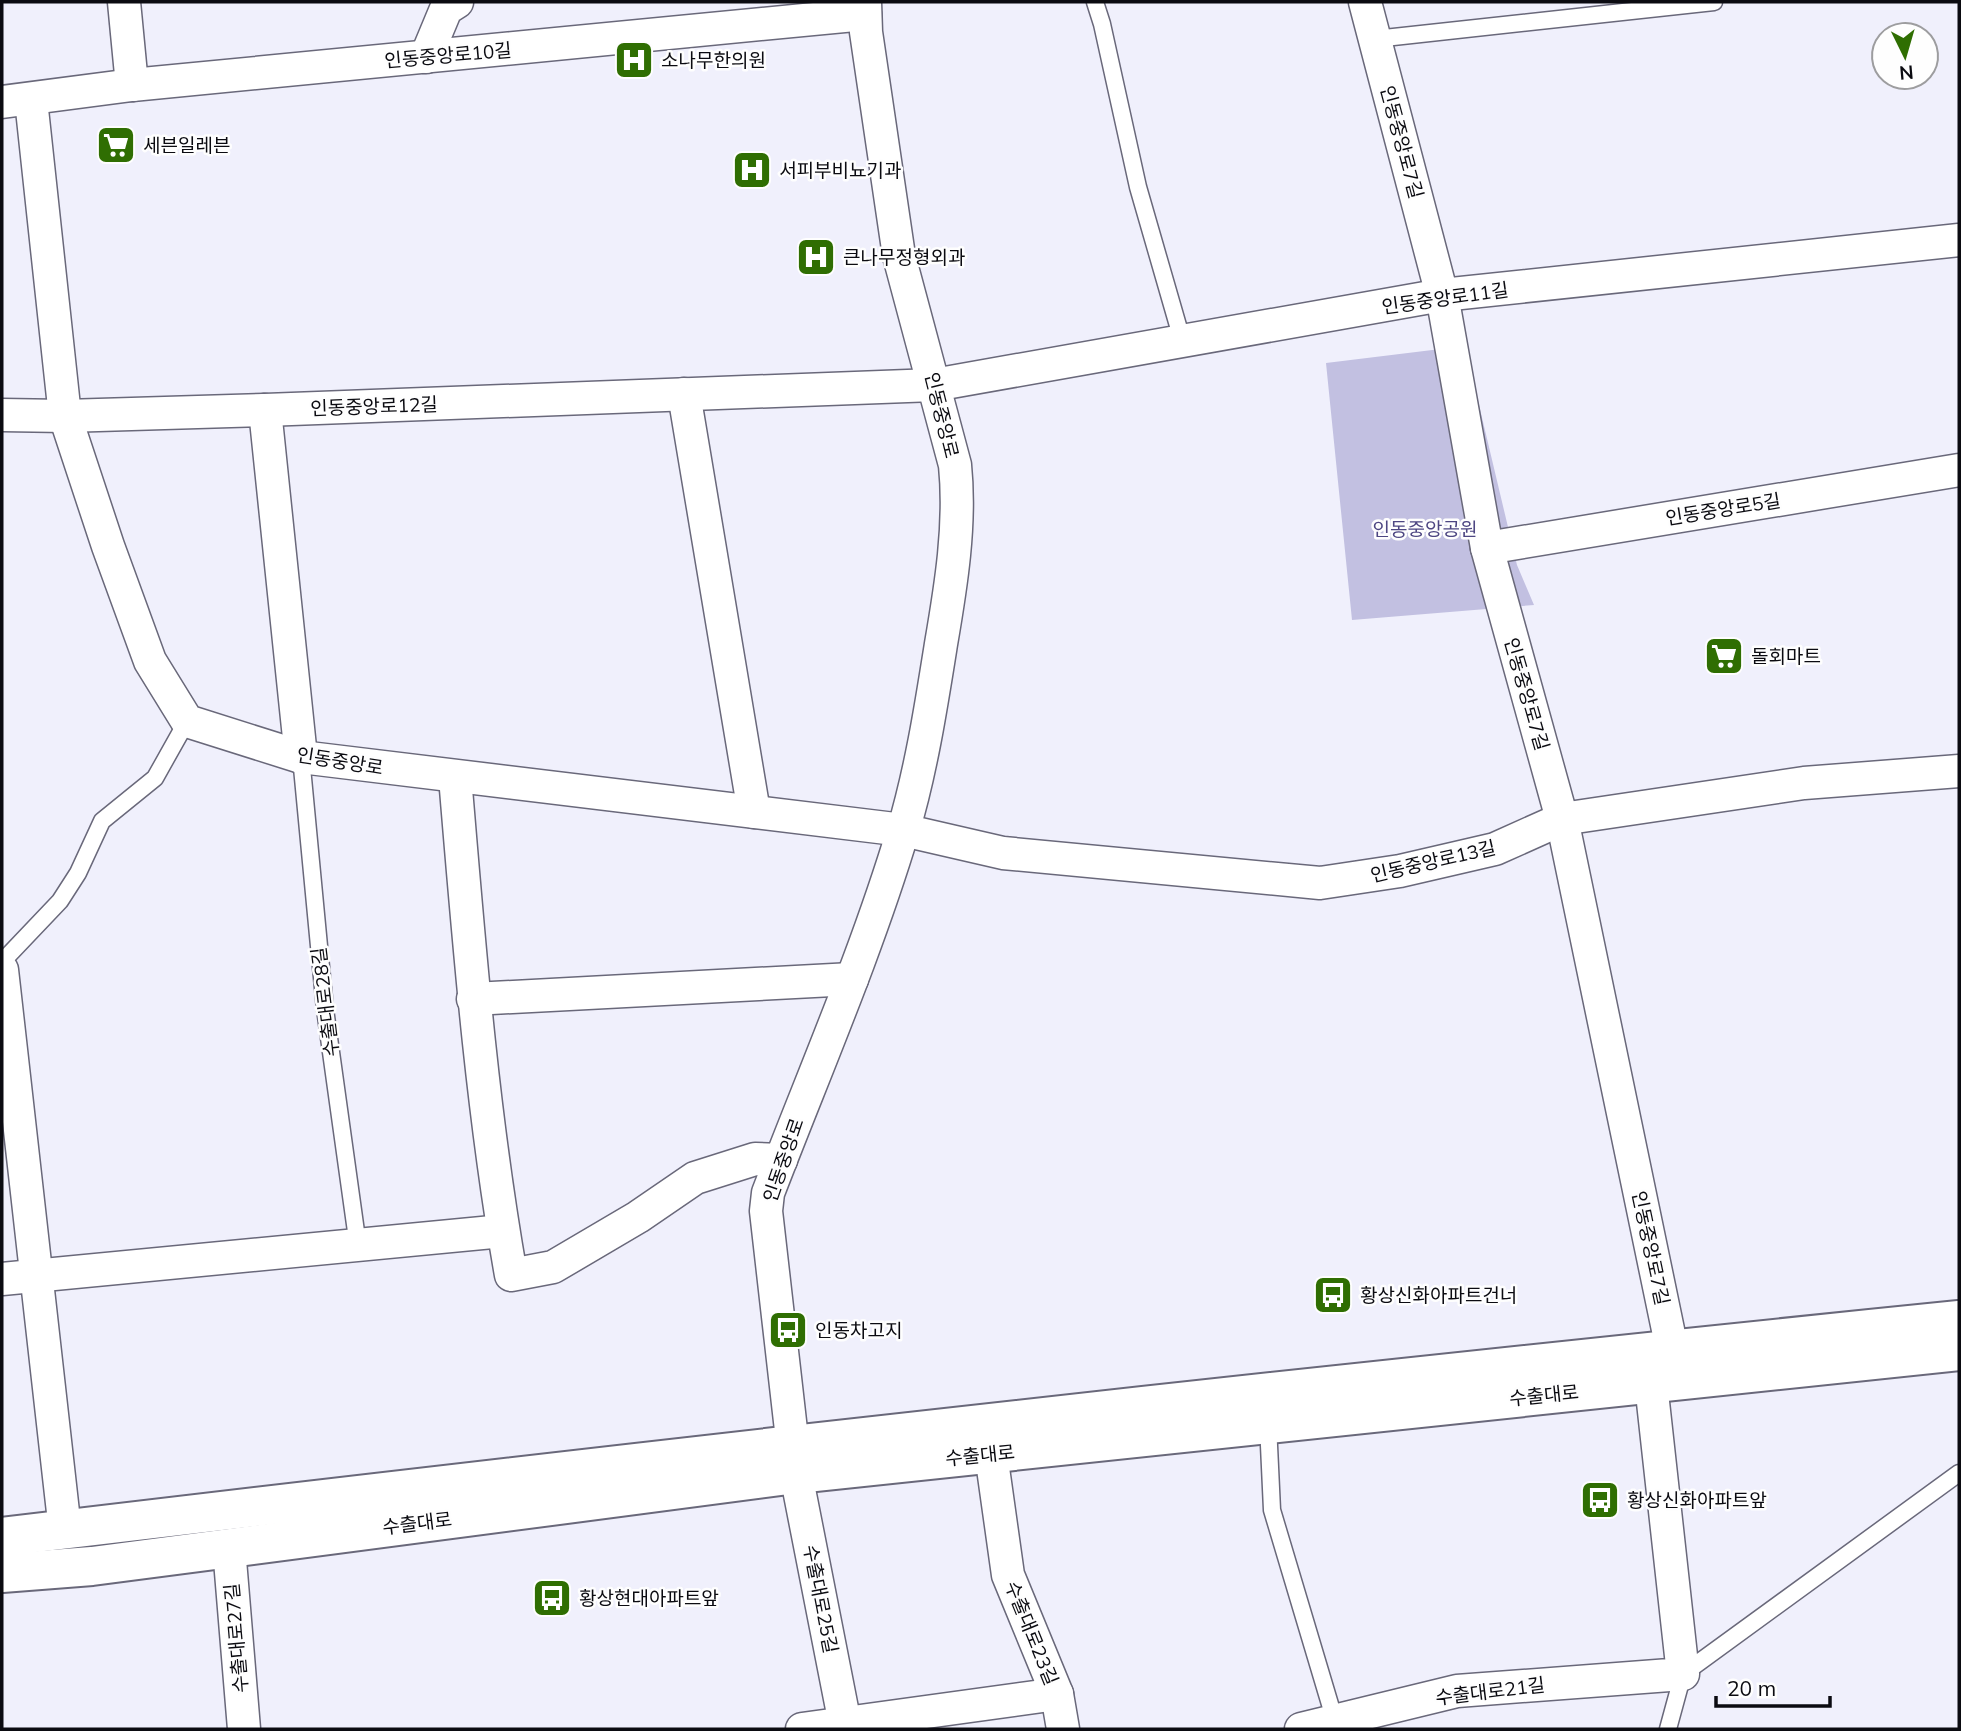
<svg xmlns="http://www.w3.org/2000/svg" width="1961" height="1731" font-family="Mulish,'Noto Sans KR',sans-serif">
  <style>
    .green { fill: #c2c0e1 }
    .lines { fill: none; stroke-linecap: round; stroke-linejoin: round }
    .service-casing { stroke: #69687a; stroke-width: 19 }
    .minor-casing { stroke: #69687a; stroke-width: 35 }
    .tertiary-casing { stroke: #69687a; stroke-width: 42 }
    .service { stroke: #fff; stroke-width: 16 }
    .minor { stroke: #fff; stroke-width: 32 }
    .tertiary { stroke: #fff; stroke-width: 38 }
    .labels { text-anchor: middle; dominant-baseline: central; stroke-width: 5; stroke-linejoin: round; paint-order: stroke }
    .street-label { font-size: 19px; fill: #0b0b11; stroke: #fefefe }
    .poi-label { font-size: 19px; fill: #0b0b11; stroke: #fefefe; text-anchor: start }
    .park-label { font-size: 19px; fill: #4d4682; stroke: #fefefe }
  </style>
  <rect width="100%" height="100%" fill="#f0f0fc"/>
  <!-- green -->
  <polygon class="green" points="1465,346 1517,565 1534,605 1352,620 1326,363"/>
  <g class="lines">
    <!-- service casing -->
    <g class="service-casing">
      <g id="service">
        <polyline points="1095,2 1102,24 1138,187 1183,343"/>
        <polyline points="1375,39 1714,2"/>
        <polyline points="301,757 325,1009 358,1246"/>
        <polyline points="2,962 60,901 78,873 102,821 155,778 187,721"/>
        <polyline points="1268,1424 1272,1510 1335,1721"/>
        <polyline points="1668,1729 1683,1674 1959,1473"/>
      </g>
    </g>
    <!-- minor casing -->
    <g class="minor-casing">
      <g id="minor">
        <polyline points="124,2 132,85"/>
        <polyline points="426,57 446,9 457,2"/>
        <polyline points="31,100 65,416 108,546 150,661 187,721 301,757 903,830 1003,853 1320,883 1400,871 1495,849 1562,819 1804,783 1959,771"/>
        <polyline points="2,102 132,85 865,14"/>
        <polyline points="684,394 754,812"/>
        <polyline points="265,410 301,757"/>
        <polyline points="2,415 65,416 265,410 934,385 1442,295 1959,240"/>
        <polyline points="1487,548 1959,470"/>
        <path d="M455,777C469,944 482,1111 511,1275L553,1267L638,1217L695,1178L755,1159L781,1160"/>
        <polyline points="2,970 65,1530"/>
        <polyline points="473,999 852,979"/>
        <polyline points="2,1279 503,1231"/>
        <polyline points="991,1454 1008,1575 1057,1694 1063,1729"/>
        <polyline points="229,1548 244,1729"/>
        <polyline points="802,1729 1057,1694"/>
        <path d="M846,1729L796,1474L766,1211L768,1193C814,1073 866,954 903,831C921,771 931,707 941,644C951,586 961,524 955,465L899,256L866,32L865,2"/>
        <polyline points="1301,1729 1457,1691 1683,1674 1651,1384 1672,1349 1562,819 1487,548 1442,295 1365,2"/>
      </g>
    </g>
    <!-- tertiary casing -->
    <g class="tertiary-casing">
      <g id="tertiary">
        <path d="M2,1537C654,1459 1306,1386 1959,1320"/>
        <polyline points="2,1573 92,1566 796,1474 1959,1351"/>
      </g>
    </g>
    <!-- service -->
    <use href="#service" class="service"/>
    <!-- minor -->
    <use href="#minor" class="minor"/>
    <!-- tertiary -->
    <use href="#tertiary" class="tertiary"/>
  </g>
  <!-- icons -->
  <defs>
    <g id="hospital-square" transform="scale(2.0125)"><rect x="-9" y="-9" width="18" height="18" rx="4" fill="#2f6e02" stroke="#fefefe"/><path d="M-5-5h3v3.5h4V-5h3V5h-3V1.5h-4V5h-3Z" fill="#fff"/></g>
    <g id="supermarket-square" transform="scale(2.0125)"><rect x="-9" y="-9" width="18" height="18" rx="4" fill="#2f6e02" stroke="#fefefe"/><path d="M-6-5.5h2.5l.6 2H6L4.5 2H-2.5L-4.4-4H-6ZM-1.5 3.2a1.3 1.3 0 1 0 .1 0ZM3 3.2a1.3 1.3 0 1 0 .1 0Z" fill="#fff"/></g>
    <g id="bus-square" transform="scale(2.0125)"><rect x="-9" y="-9" width="18" height="18" rx="4" fill="#2f6e02" stroke="#fefefe"/><path d="M-5-6H5V4H4V6H2V4H-2V6H-4V4H-5ZM-3.5-4V0h7V-4ZM-3.5 1.2v1.5H-2V1.2ZM2 1.2v1.5H3.5V1.2Z" fill="#fff"/></g>
  </defs>
  <g fill-rule="evenodd">
    <use href="#hospital-square" x="634" y="60"/>
    <use href="#supermarket-square" x="116" y="145"/>
    <use href="#hospital-square" x="752" y="170"/>
    <use href="#hospital-square" x="816" y="257"/>
    <use href="#supermarket-square" x="1724" y="656"/>
    <use href="#bus-square" x="1333" y="1295"/>
    <use href="#bus-square" x="788" y="1330"/>
    <use href="#bus-square" x="1600" y="1500"/>
    <use href="#bus-square" x="552" y="1598"/>
  </g>
  <g class="labels">
    <!-- street labels -->
    <g class="street-label">
      <text transform="translate(448 55) rotate(-5)">인동중앙로10길</text>
      <text transform="translate(1402 142) rotate(75)">인동중앙로7길</text>
      <text transform="translate(1445 298) rotate(-8)">인동중앙로11길</text>
      <text transform="translate(374 406) rotate(-2)">인동중앙로12길</text>
      <text transform="translate(942 415) rotate(76)">인동중앙로</text>
      <text transform="translate(1723 509) rotate(-9)">인동중앙로5길</text>
      <text transform="translate(1527 694) rotate(74)">인동중앙로7길</text>
      <text transform="translate(340 761) rotate(9)">인동중앙로</text>
      <text transform="translate(1433 861) rotate(-13)">인동중앙로13길</text>
      <text transform="translate(325 1002) rotate(-97)">수출대로28길</text>
      <text transform="translate(783 1160) rotate(-71)">인동중앙로</text>
      <text transform="translate(1651 1248) rotate(78)">인동중앙로7길</text>
      <text transform="translate(1544 1395) rotate(-6)">수출대로</text>
      <text transform="translate(980 1455) rotate(-6)">수출대로</text>
      <text transform="translate(417 1523) rotate(-7)">수출대로</text>
      <text transform="translate(821 1599) rotate(79)">수출대로25길</text>
      <text transform="translate(1032 1633) rotate(68)">수출대로23길</text>
      <text transform="translate(236 1638) rotate(-95)">수출대로27길</text>
      <text transform="translate(1490 1691) rotate(-7)">수출대로21길</text>
    </g>
    <!-- poi labels -->
    <g class="poi-label">
      <text x="661" y="60">소나무한의원</text>
      <text x="143" y="145">세븐일레븐</text>
      <text x="779" y="170">서피부비뇨기과</text>
      <text x="843" y="257">큰나무정형외과</text>
      <text x="1751" y="656">돌회마트</text>
      <text x="1360" y="1295">황상신화아파트건너</text>
      <text x="815" y="1330">인동차고지</text>
      <text x="1627" y="1500">황상신화아파트앞</text>
      <text x="579" y="1598">황상현대아파트앞</text>
    </g>
    <!-- park labels -->
    <g class="park-label">
      <text x="1425" y="529">인동중앙공원</text>
    </g>
  </g>
  <!-- border -->
  <rect width="1961" height="1731" fill="none" stroke="#0b0b11" stroke-width="7"/>
  <!-- north arrow -->
  <g transform="translate(1905 56) rotate(175)"><circle r="33" fill="#fefefe" stroke="#9d9d9f" stroke-width="2"/>
  <path d="M0-5L12 26L0 18L-12 26Z" fill="#2f6e02"/>
  <text y="-10" font-size="19" font-weight="bold" text-anchor="middle" fill="#0b0b11">N</text>
  </g>
  <!-- scale -->
  <path d="M1716 1696v10h114v-10" fill="none" stroke="#0b0b11" stroke-width="3.5"/>
  <text x="1727" y="1696" font-size="21" fill="#0b0b11" stroke="#fefefe" stroke-width="5" paint-order="stroke">20 m</text>
</svg>
